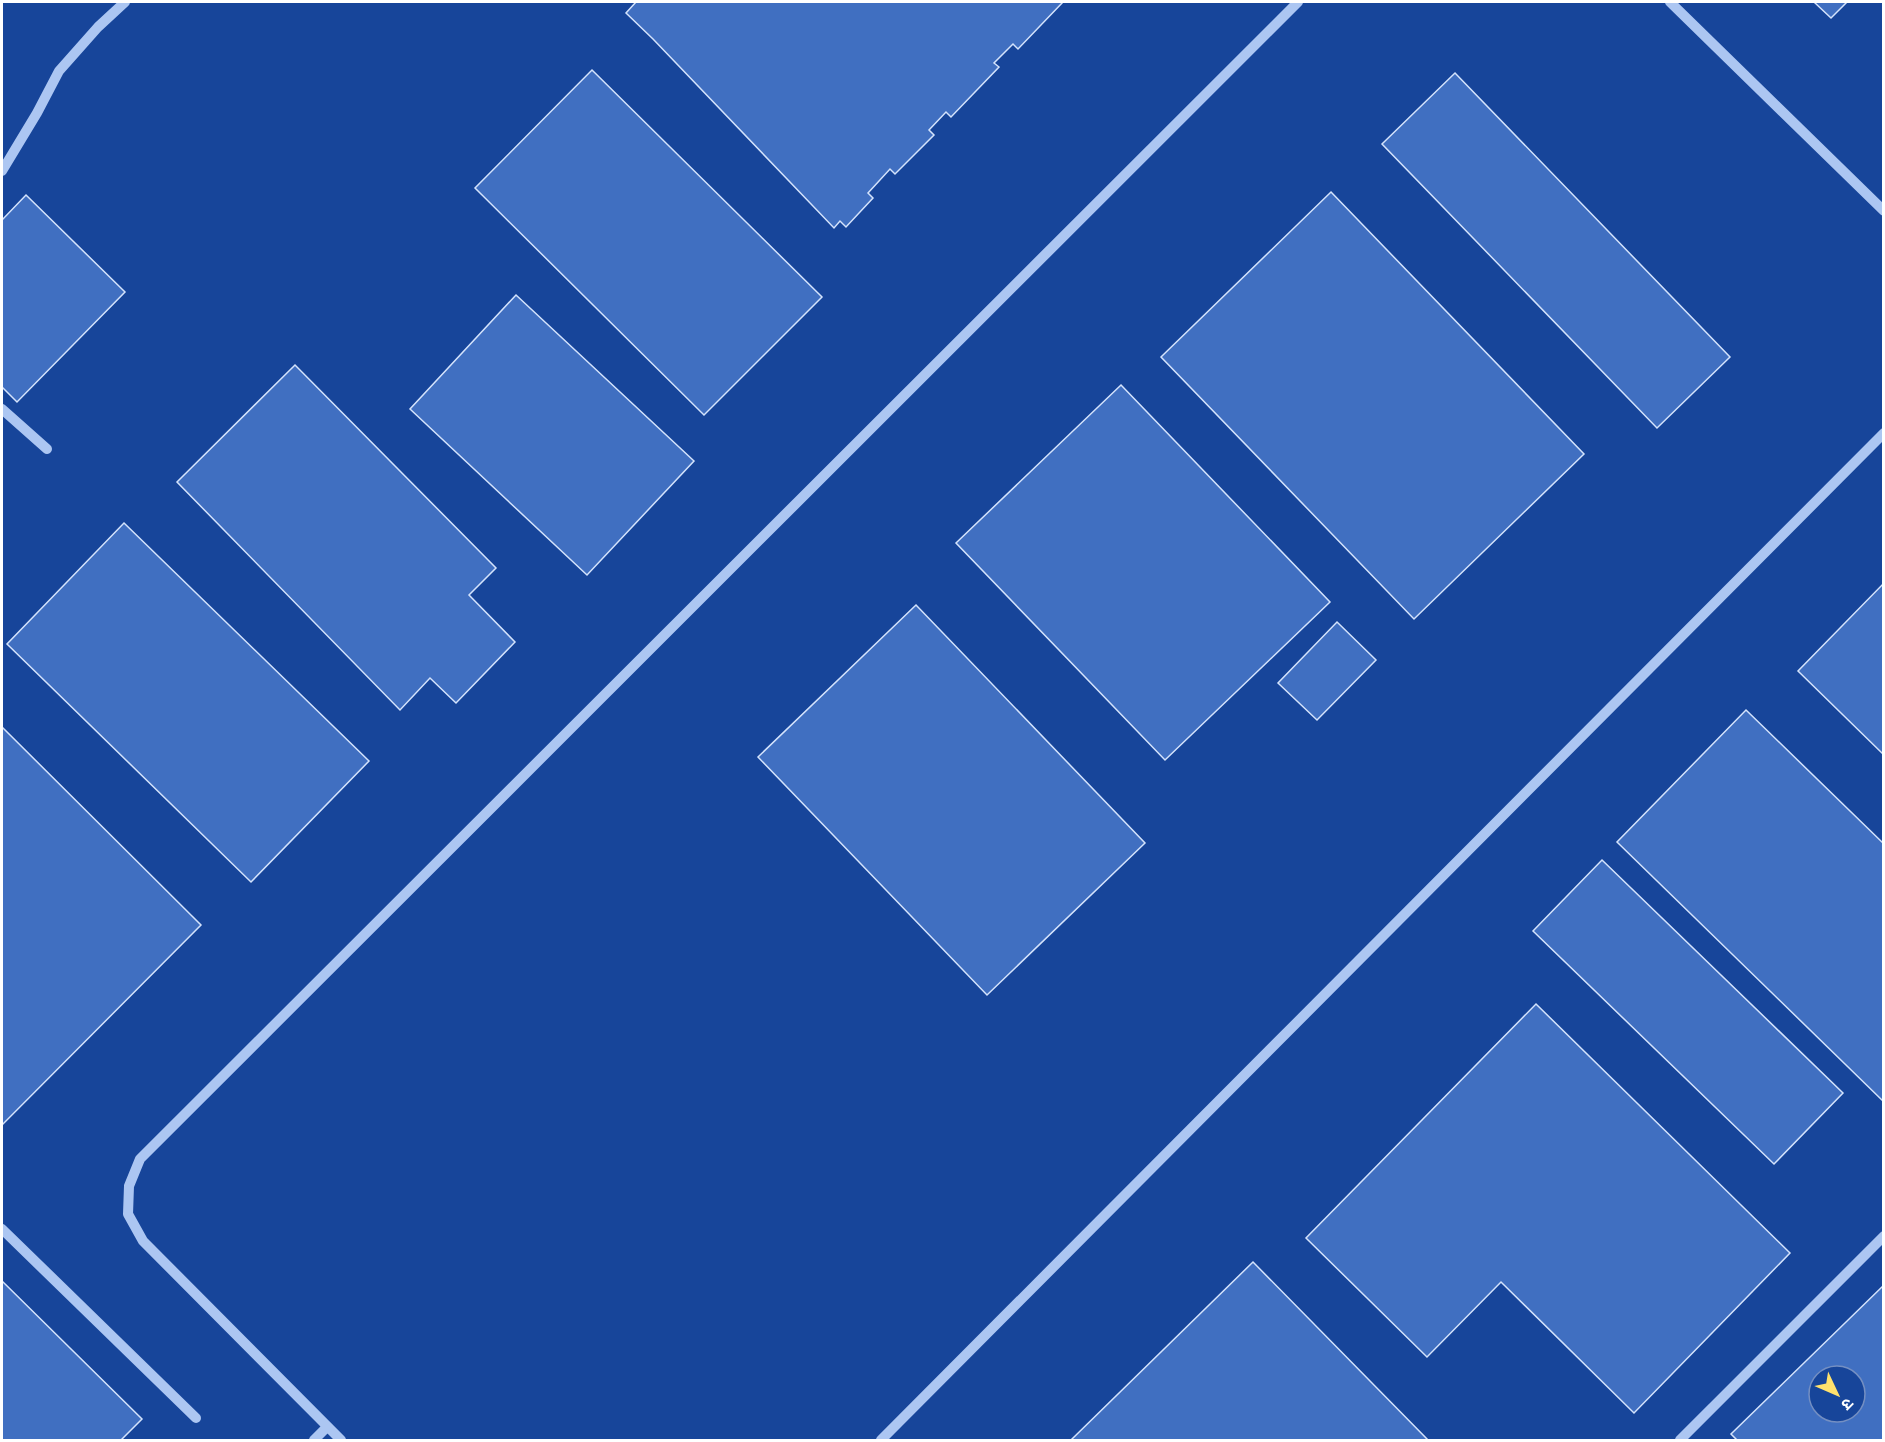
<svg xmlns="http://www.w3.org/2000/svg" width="1885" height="1442" font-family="'Asap Condensed','Noto Sans Devanagari',sans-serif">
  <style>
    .building { fill: #406fc1; stroke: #d4e3fc; stroke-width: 1.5; fill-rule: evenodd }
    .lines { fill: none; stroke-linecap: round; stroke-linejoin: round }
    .minor { stroke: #acc6f2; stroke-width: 10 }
  </style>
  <rect width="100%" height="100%" fill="#17459a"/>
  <!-- building -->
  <g class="building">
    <polygon points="636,2 1063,2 1018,49 1013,44 994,63 999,67 951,117 946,112 929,130 934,135 895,174 890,169 868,193 873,198 846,227 840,221 834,228 653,39 626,13"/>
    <polygon points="1814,2 1847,2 1831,18"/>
    <polygon points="592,70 822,297 704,415 475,188"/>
    <polygon points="1455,73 1730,357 1657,428 1382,144"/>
    <polygon points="1331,192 1584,454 1414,619 1161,357"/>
    <polygon points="26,195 125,292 17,402 2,387 2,220"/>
    <polygon points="516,295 694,461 587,575 410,409"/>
    <polygon points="295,365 496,568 469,595 515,642 456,703 430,678 400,710 177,482"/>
    <polygon points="1121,385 1330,602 1165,760 956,543"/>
    <polygon points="124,523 369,761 251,882 7,644"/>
    <polygon points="1884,583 1884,755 1798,671"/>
    <polygon points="916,605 1145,843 987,995 758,757"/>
    <polygon points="1337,622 1376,660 1317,720 1278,683"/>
    <polygon points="1746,710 1884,844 1884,1102 1617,842"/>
    <polygon points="2,727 201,925 2,1125"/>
    <polygon points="1602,860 1843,1093 1774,1164 1533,931"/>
    <polygon points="1536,1004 1790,1253 1634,1413 1501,1282 1427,1357 1306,1238"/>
    <polygon points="1253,1262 1428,1440 1071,1440"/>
    <polygon points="2,1281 142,1419 121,1440 2,1440"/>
    <path d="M1884,1285V1440H1737L1731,1434ZM1819,1376H1855V1412H1819Z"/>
  </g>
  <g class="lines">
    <!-- minor -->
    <g class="minor">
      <polyline points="1670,2 1884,211"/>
      <polyline points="2,171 37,113 59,71 98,27 125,2"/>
      <polyline points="2,409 47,449"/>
      <polyline points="2,1229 196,1418"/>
      <polyline points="314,1440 327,1427"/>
      <polyline points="341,1440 143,1241 128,1214 129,1186 140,1159 1298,2"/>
      <polyline points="881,1440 1884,433"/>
      <polyline points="1680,1440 1884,1236"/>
    </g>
  </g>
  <!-- border -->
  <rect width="1885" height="1442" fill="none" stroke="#ffffff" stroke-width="6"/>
  <!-- north arrow -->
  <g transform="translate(1837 1394) rotate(134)"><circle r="28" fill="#17459a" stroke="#748fc2" stroke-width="1.5"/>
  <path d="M0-4.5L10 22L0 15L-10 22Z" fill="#ffe16d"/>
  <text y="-9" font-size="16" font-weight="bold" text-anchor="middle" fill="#ffffff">उ</text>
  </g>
</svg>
